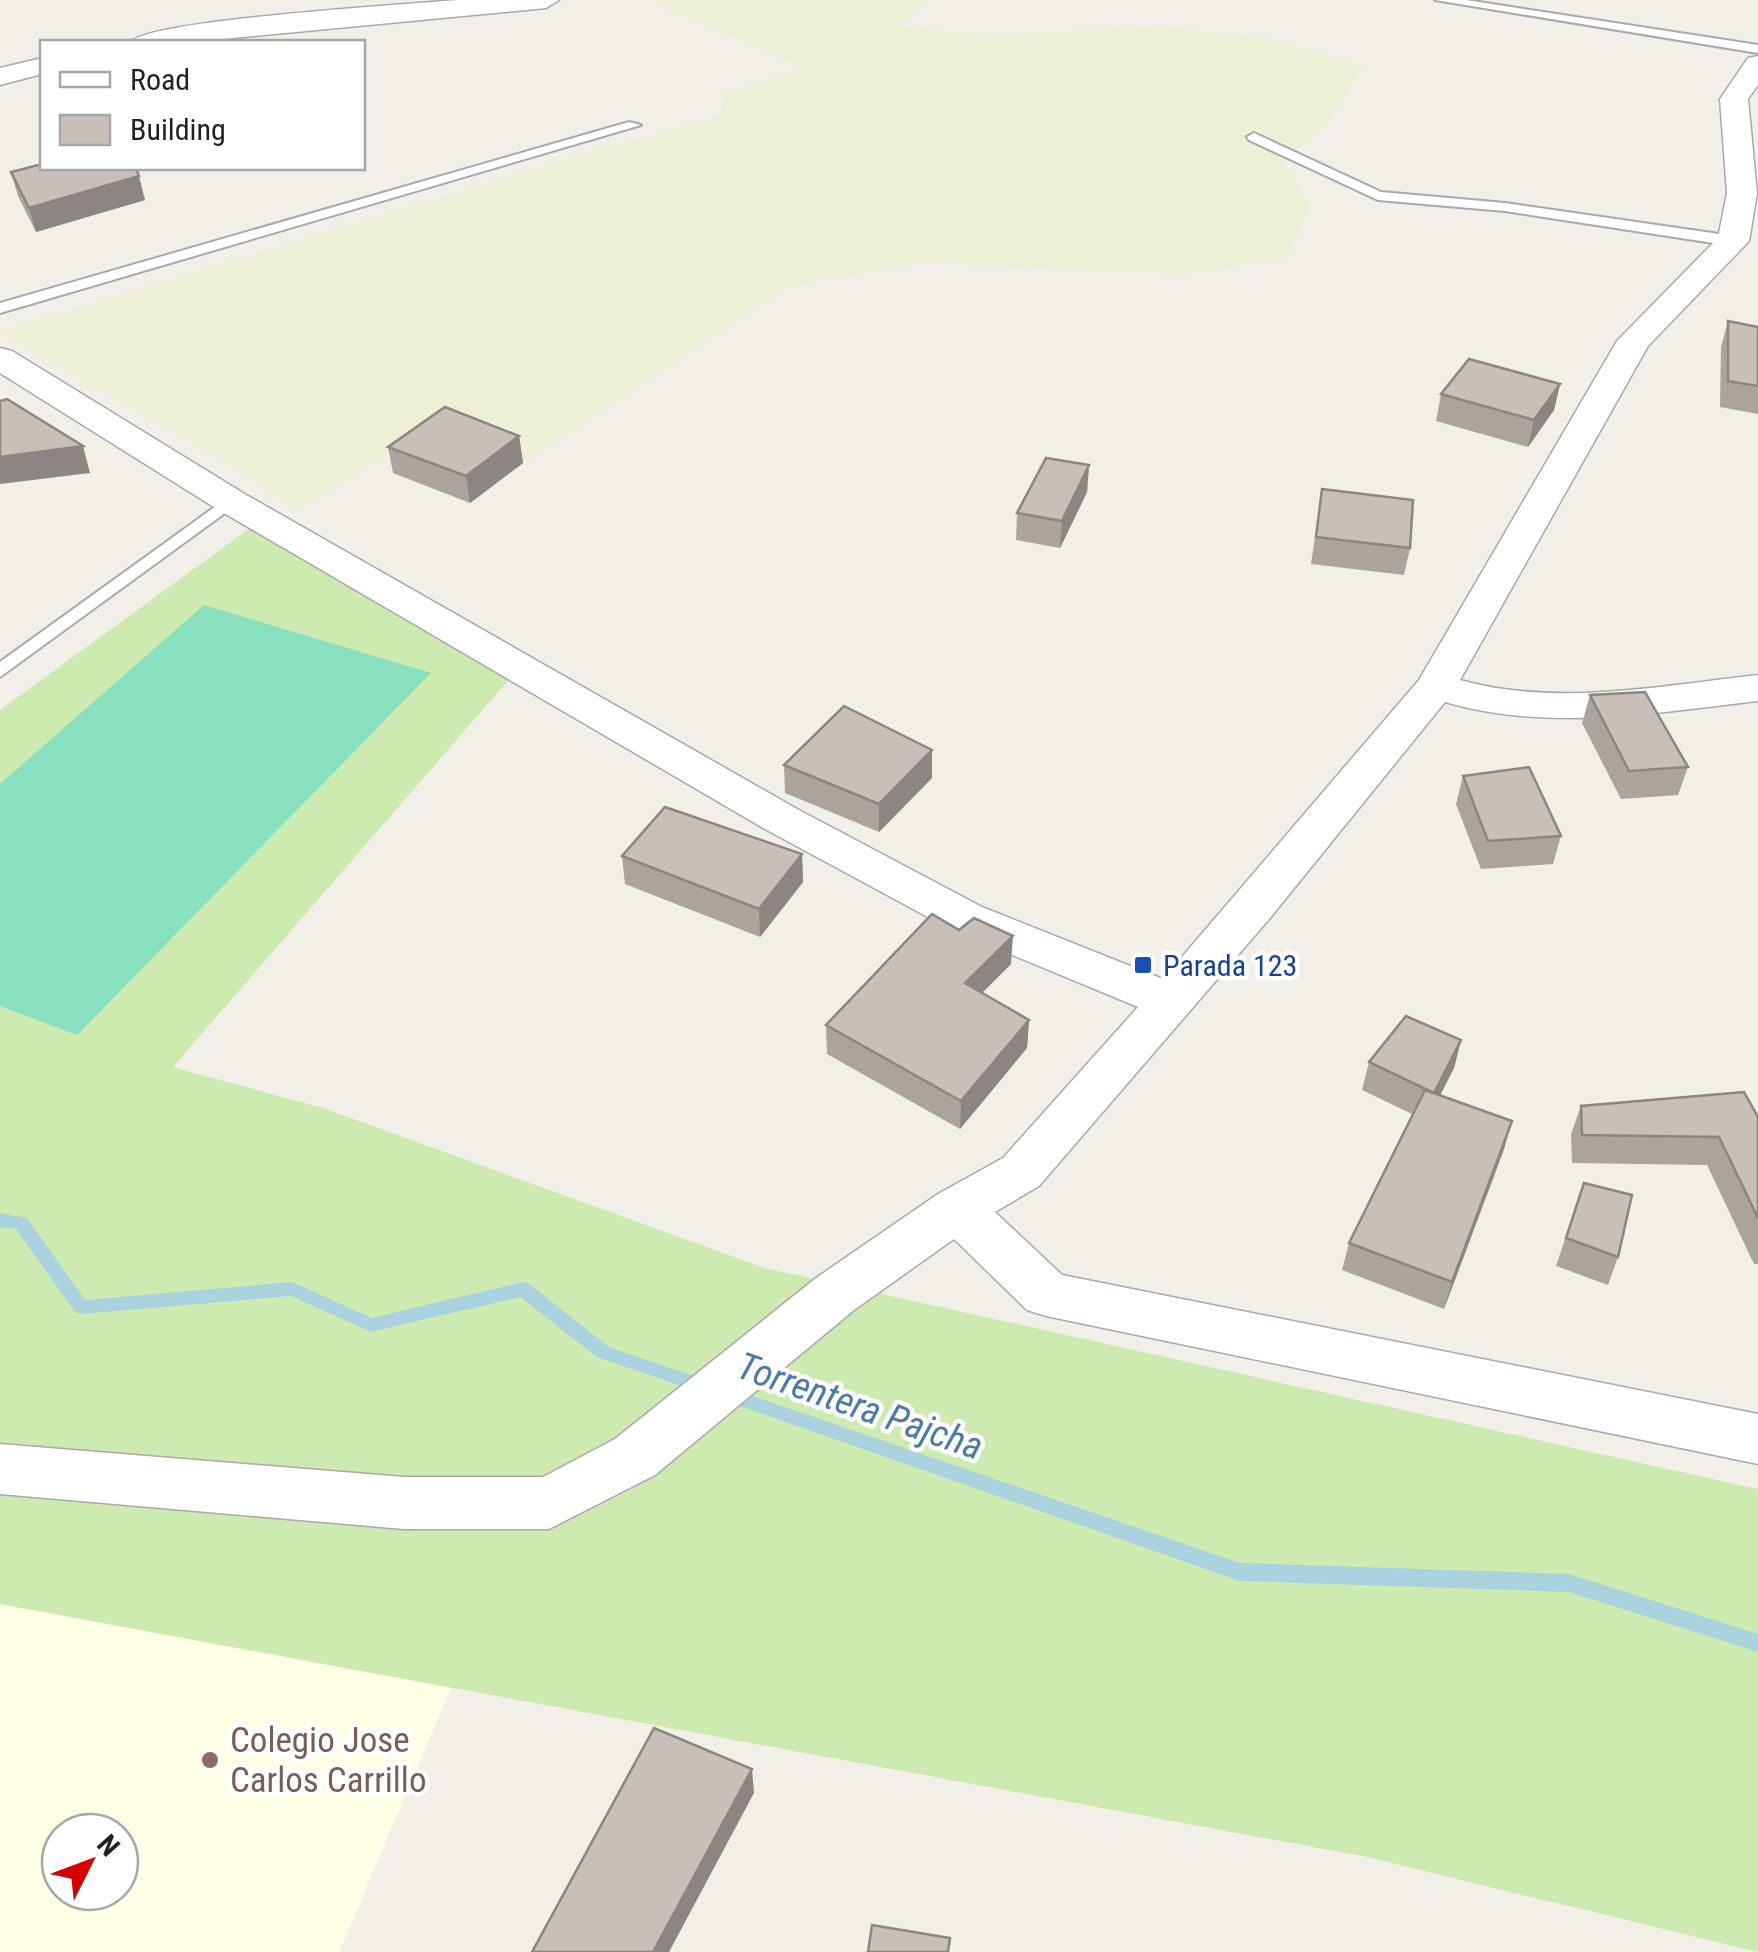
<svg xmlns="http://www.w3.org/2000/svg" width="1758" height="1952" font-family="'Roboto Condensed',sans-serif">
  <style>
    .education { fill: #ffffe5; fill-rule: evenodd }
    .farmland { fill: #eef0d5 }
    .grass { fill: #cdebb0 }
    .pitch { fill: #88e0be }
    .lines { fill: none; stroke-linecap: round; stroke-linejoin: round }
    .stream { fill: #aad3df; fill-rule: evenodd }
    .service-casing { stroke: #a9a9a9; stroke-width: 4 }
    .minor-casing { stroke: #a9a9a9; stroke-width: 3 }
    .service { fill: #fff; fill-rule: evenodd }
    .minor { fill: #fff; fill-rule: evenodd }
    .wall { fill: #aba49e }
    .shaded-wall { fill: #8b8681 }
    .building { fill: #c7bfb8; stroke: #8b8681; stroke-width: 2.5 }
    .transit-dot { fill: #1a4fb4; stroke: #fff; stroke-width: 4 }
    .education-dot { fill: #8d6e63; stroke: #fff; stroke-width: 4 }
    .labels { text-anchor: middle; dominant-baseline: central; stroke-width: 9; stroke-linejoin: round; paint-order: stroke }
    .transit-label { font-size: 30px; fill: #164399; stroke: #fff; text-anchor: start }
    .near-education-label { font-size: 35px; fill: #785e54; stroke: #fff; text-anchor: start }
    .near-water-label { font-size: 38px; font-style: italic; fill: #4a7aab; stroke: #fff }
  </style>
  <rect width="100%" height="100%" fill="#f2efe9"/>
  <!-- education -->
  <path class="education" d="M0,1604L451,1688L339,1952H0ZM60,1832H120V1892H60Z"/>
  <!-- farmland -->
  <polygon class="farmland" points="677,0 931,0 897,27 992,35 1161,27 1274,39 1363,67 1326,125 1282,160 1311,207 1286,258 1185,274 920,263 788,286 523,463 440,421 299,510 223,460 0,332 628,141 616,165 629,143 719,116 725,92 806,69 654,3"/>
  <!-- grass -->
  <polygon class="grass" points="250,528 512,676 173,1067 323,1108 765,1268 1758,1489 1758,1952 1367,1857 0,1604 0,710"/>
  <!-- pitch -->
  <polygon class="pitch" points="204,605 431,673 77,1035 0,1006 0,784"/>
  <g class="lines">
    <!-- stream -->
    <g class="stream">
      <polygon points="0,1213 27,1218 85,1300 292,1282 372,1318 523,1282 529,1284 609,1347 711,1382 714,1387 711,1392 705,1394 597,1357 520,1297 371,1332 291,1296 81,1314 75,1312 16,1229 0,1227"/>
      <polygon points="726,1387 1240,1563 1569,1574 1758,1634 1758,1652 1569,1592 1240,1581 720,1399 717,1394 720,1389"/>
    </g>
    <!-- service casing -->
    <g class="service-casing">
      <g id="service">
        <polygon points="1435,0 1466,0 1758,45 1758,53"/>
        <polygon points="629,122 641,125 0,313 0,303"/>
        <polygon points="1254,133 1381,192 1505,203 1733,236 1741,241 1733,246 1505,211 1378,200 1249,140 1247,137"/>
        <polygon points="230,496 239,501 236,505 0,677 0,662"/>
      </g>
    </g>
    <!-- minor casing -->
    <g class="minor-casing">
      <g id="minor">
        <path d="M457,0H559L546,8L190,42H131C148,20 413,4 457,0Z"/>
        <path d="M1758,56V85L1748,99L1757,193L1749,241L1648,346L1460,680C1556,707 1660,686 1758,675V701C1653,713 1548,732 1445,702L1270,918L1039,1186L995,1212L1062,1275L1758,1414V1464L1046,1316L1027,1310L954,1239L854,1310L655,1475L549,1529H404L0,1494V1444L404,1477H543L615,1439L816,1278L938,1194L1003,1158L1138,1007L950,929L765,829L217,509L0,373V348L12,351L243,493L797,809L982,907L1163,979L1419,680L1617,341L1718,238L1727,193L1720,99L1748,58Z"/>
        <polygon points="42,58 42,74 0,85 0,68"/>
      </g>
    </g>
    <!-- service -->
    <use href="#service" class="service"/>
    <!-- minor -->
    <use href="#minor" class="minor"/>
  </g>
  <!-- wall -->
  <g class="wall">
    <polygon points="11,172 145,200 36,232 18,196"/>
    <polygon points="1728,321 1758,327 1758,414 1720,407 1721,347"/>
    <polygon points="1560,384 1554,410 1528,447 1436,421 1441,394"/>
    <polygon points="519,436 523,463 470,503 393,473 388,447"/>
    <polygon points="1089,465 1087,492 1060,548 1016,540 1017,513"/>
    <polygon points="1322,489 1410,548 1404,575 1311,564"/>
    <polygon points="1590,695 1688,767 1678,795 1621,799 1582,723"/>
    <polygon points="932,750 932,778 879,832 785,793 784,765"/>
    <polygon points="1463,776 1561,836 1553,864 1481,869 1456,804"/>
    <polygon points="802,854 803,882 760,937 625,884 622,856"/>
    <polygon points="1011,964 982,993 1029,1020 1027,1048 960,1129 827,1054 826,1025"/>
    <polygon points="1461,1040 1454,1068 1440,1095 1504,1149 1444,1309 1342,1270 1349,1243 1412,1114 1362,1090 1369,1062"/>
    <polygon points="1581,1106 1758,1117 1758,1264 1754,1264 1707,1165 1572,1163 1571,1134"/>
    <polygon points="1584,1183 1618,1257 1608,1285 1556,1266"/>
  </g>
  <!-- shaded-wall -->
  <g class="shaded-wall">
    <polygon points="139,176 145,200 36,232 29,208"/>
    <polygon points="1560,384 1554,410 1528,447 1534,420"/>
    <polygon points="519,436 523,463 470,503 466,476"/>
    <polygon points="83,446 90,473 0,484 0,457"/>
    <polygon points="1089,465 1087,492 1060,548 1062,521"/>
    <polygon points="932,750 932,778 879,832 879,804"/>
    <polygon points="802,854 803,882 760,937 759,909"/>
    <polygon points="1013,936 1011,964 964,1011 965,983"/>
    <polygon points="1029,1020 1027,1048 960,1129 961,1101"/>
    <polygon points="1461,1040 1454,1068 1427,1121 1434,1093"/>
    <polygon points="1512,1121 1504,1149 1444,1309 1452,1282"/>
    <polygon points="752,1769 754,1793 669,1952 653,1952"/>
  </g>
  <!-- building -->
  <g class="building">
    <polygon points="42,164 42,168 136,168 139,176 29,208 11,172"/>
    <polygon points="1728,321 1758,327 1758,386 1728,381"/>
    <polygon points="1469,359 1560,384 1534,420 1441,394"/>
    <polygon points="7,399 83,446 0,457 0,401"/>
    <polygon points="445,407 519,436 466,476 388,447"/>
    <polygon points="1046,458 1089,465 1062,521 1017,513"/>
    <polygon points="1322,489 1413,500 1410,548 1316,537"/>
    <polygon points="1645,692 1688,767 1629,771 1590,695"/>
    <polygon points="844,706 932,750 879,804 784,765"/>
    <polygon points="1529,767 1561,836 1488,841 1463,776"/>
    <polygon points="665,807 802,854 759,909 622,856"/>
    <polygon points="932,914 959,930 974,918 1013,936 965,983 1029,1020 961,1101 826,1025"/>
    <polygon points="1406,1016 1461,1040 1434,1093 1369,1062"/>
    <polygon points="1425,1090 1512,1121 1452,1282 1349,1243"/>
    <polygon points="1744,1092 1758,1117 1758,1218 1719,1137 1582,1135 1581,1106"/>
    <polygon points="1584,1183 1632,1195 1618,1257 1566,1238"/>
    <polygon points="654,1728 752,1769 653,1952 532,1952"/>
    <polygon points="872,1925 950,1938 948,1952 868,1952"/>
  </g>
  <!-- markers -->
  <rect class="transit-dot" x="1133" y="955" width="20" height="20" rx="5"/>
  <circle class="education-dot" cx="210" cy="1760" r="10"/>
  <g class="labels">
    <!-- transit labels -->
    <g class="transit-label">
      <text x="1163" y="965">Parada 123</text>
    </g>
    <!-- near-education labels -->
    <g class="near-education-label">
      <text x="230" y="1740">Colegio Jose<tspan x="230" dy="40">Carlos Carrillo</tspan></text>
    </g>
    <!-- near-water labels -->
    <g class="near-water-label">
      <text transform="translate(860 1406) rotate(19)">Torrentera Pajcha</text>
    </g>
  </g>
  <!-- legend -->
  <rect x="40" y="40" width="325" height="130" fill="#ffffff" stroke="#a7a7a7" stroke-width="2.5"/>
  <rect x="60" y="72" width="50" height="15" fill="#ffffff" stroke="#a7a7a7" stroke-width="2.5"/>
  <text x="130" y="90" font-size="30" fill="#222222">Road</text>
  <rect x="60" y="115" width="50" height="30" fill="#c7bfb8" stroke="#a7a7a7" stroke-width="2.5"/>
  <text x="130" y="140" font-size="30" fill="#222222">Building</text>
  <!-- north arrow -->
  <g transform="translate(90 1862) rotate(48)"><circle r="48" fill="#ffffff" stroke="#a7a7a7" stroke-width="2.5"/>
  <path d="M0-8L18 38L0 25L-18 38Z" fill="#d40000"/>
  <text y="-15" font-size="28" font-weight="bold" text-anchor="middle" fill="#222222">N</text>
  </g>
</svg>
